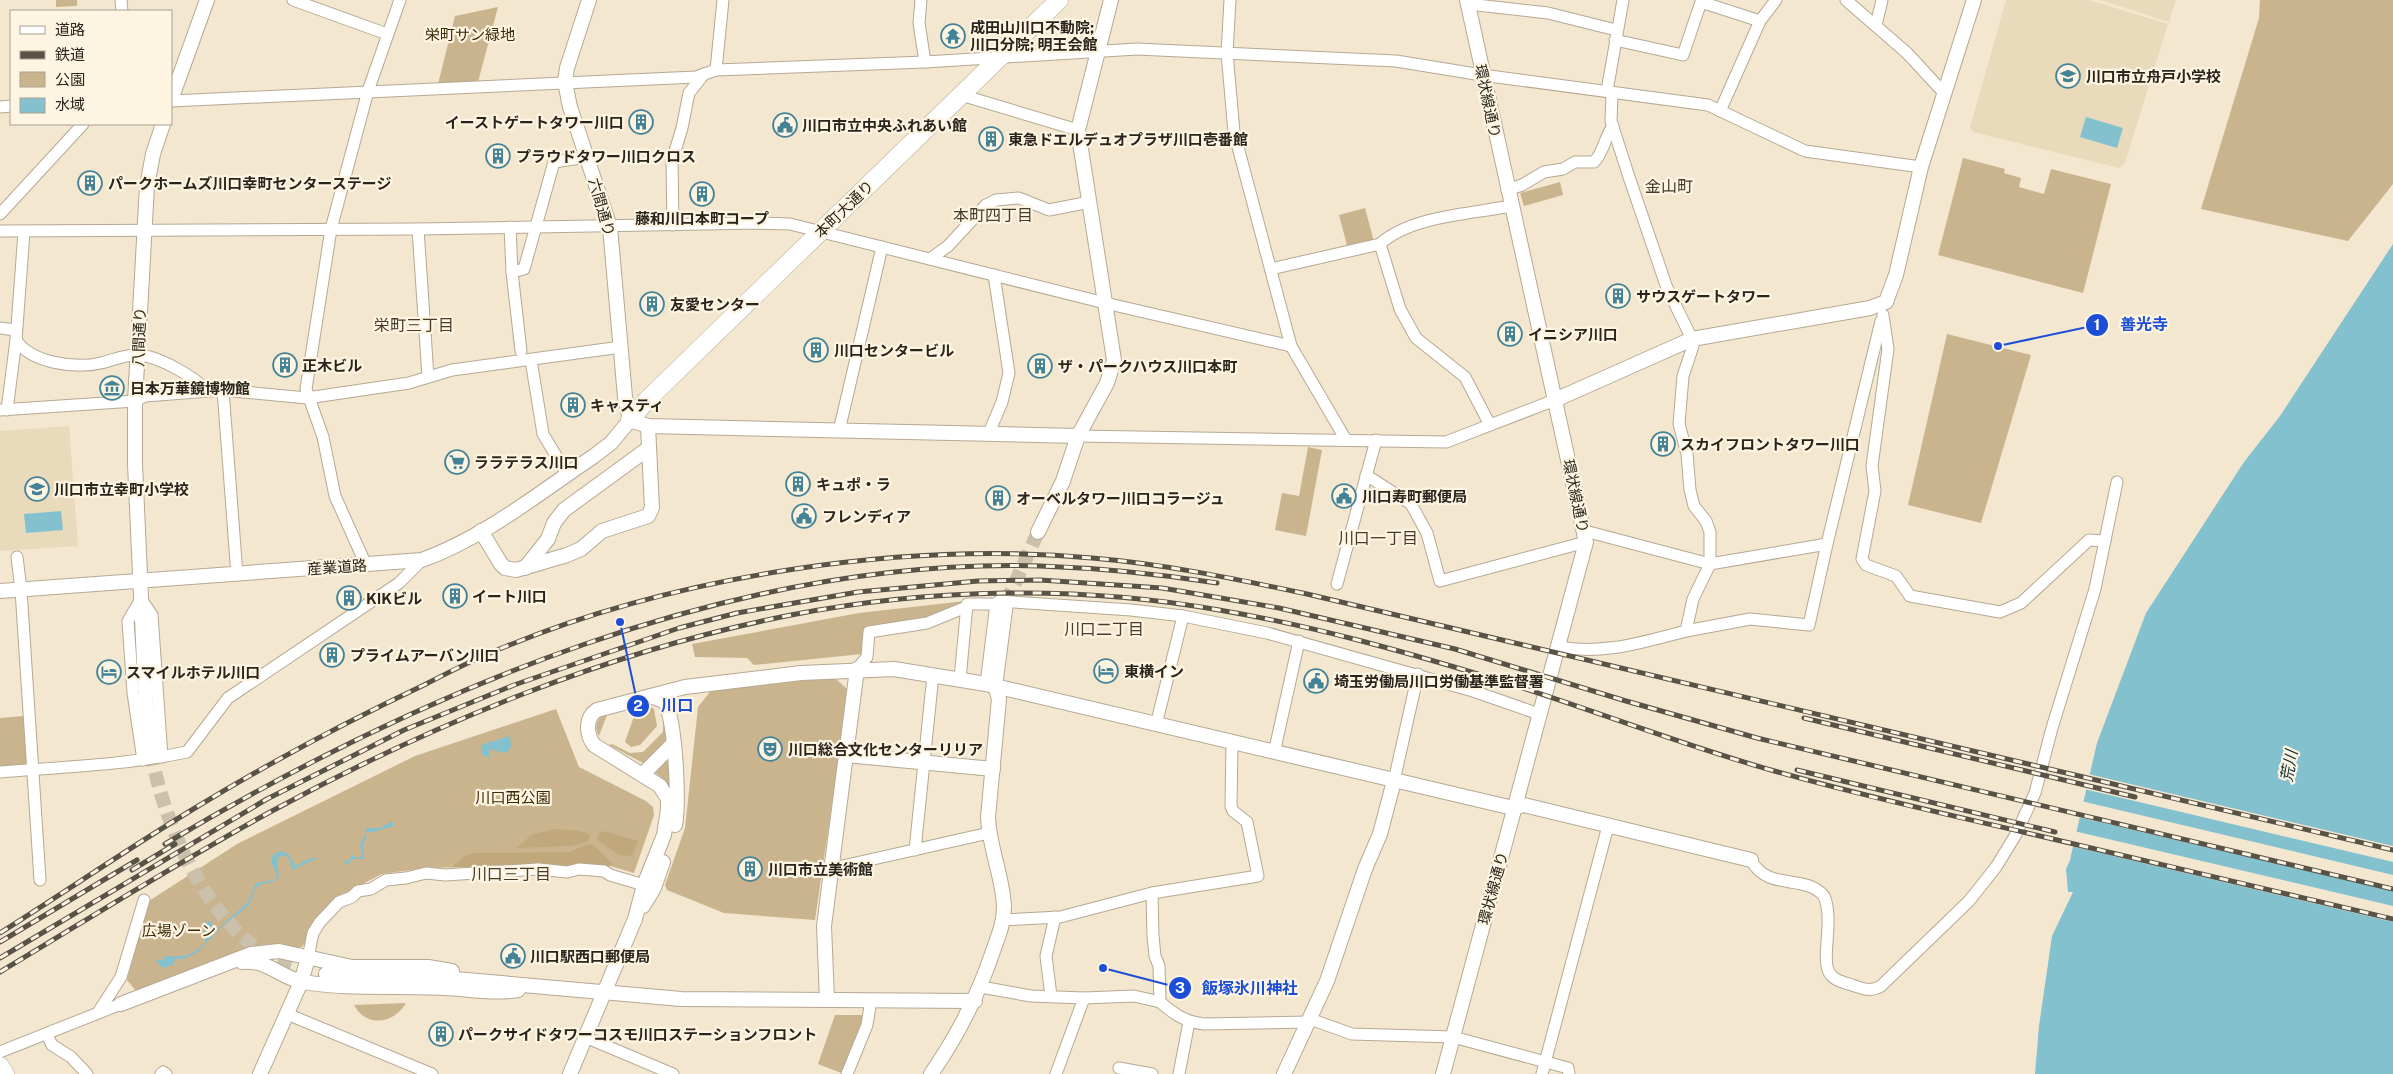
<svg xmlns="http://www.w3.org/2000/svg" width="2393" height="1074" font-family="'Public Sans','Noto Sans JP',sans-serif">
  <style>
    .built { fill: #eadabc }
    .green { fill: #c9b48e }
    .forest { fill: #c0a87c }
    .water { fill: #83c1cf }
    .pier { fill: #f3e7d0 }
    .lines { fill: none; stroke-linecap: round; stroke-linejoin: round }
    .tertiary-tunnel { stroke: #cbc0ac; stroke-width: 14; stroke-dasharray: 14 7; stroke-linecap: butt }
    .minor-casing { stroke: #b5a994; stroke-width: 13 }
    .tertiary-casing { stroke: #b5a994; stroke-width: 16 }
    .primary-casing { stroke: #b5a994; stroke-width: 19 }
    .minor { stroke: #fff; stroke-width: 11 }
    .tertiary { stroke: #fff; stroke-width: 14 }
    .primary { stroke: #fff; stroke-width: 18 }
    .rail-casing { stroke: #595247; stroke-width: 5 }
    .rail { stroke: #fef4e2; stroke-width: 3; stroke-dasharray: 9; stroke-linecap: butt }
    .labels { text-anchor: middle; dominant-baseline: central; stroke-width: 4.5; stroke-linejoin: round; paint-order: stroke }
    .poi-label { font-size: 15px; font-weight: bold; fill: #29241c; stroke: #fef4e2; text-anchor: start }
    .park-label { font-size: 15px; fill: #3a2903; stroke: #fef4e2 }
    .street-label { font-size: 15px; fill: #29241c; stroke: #fef4e2 }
    .neighbourhood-label { font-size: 16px; fill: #453c29; stroke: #fef4e2 }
    .water-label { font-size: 16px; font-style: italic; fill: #0f2e35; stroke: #fef4e2 }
    .leader { fill: none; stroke: #1d4ed8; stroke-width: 2 }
    .callout-dot { fill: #1d4ed8; stroke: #fef4e2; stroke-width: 2 }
    .mark-label { font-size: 15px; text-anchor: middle; font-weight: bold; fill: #fff }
    .callout-label { font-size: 16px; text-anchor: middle; font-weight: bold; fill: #1d4ed8; stroke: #fef4e2; stroke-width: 4.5; stroke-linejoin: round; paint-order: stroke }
  </style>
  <rect width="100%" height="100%" fill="#f3e7d0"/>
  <!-- built -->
  <g class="built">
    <polygon points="2006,0 2089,0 2168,24 2125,163 2119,168 1973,132 1970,127"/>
    <polygon points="2100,0 2176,0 2169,22"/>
    <polygon points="69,426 78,546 0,551 0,431"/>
  </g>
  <!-- green -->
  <g class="green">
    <polygon points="56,0 77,0 77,6 56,7"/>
    <polygon points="2260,0 2393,0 2393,184 2348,241 2201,209 2259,18"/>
    <polygon points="498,7 478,82 438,84 455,16"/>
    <polygon points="1963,158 2005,169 2004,173 2021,178 2019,187 2044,194 2051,169 2111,184 2083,293 1938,255"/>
    <polygon points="1560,182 1563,195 1524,206 1520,193"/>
    <polygon points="1365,208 1374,242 1348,249 1339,215"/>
    <polygon points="1947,334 2031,355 1981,523 1908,505"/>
    <polygon points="1308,447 1322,450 1306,536 1275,530 1282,493 1299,496"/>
    <polygon points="965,601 963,604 926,618 865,627 862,654 754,665 747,658 695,657 692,644 859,613"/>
    <polygon points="835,678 847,689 848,694 815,920 724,913 667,890 665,885 685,828 698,707 713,688"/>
    <polygon points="644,703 654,709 657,726 640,745 631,747 625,742 638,705"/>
    <polygon points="556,709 579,767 646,801 653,807 654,815 634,873 610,866 522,866 425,868 382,874 339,896 302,947 262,947 136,991 127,980 149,901 237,844 415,756"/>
    <path d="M605,714L607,715L599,736C594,727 596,720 605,714Z"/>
    <polygon points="663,714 668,740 645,764 609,745 612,744 630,753 643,752 663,732"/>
    <polygon points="23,716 27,761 25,764 0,766 0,718"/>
    <polygon points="670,751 675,798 662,778 653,771"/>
    <path d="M406,1003C394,1024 366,1028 354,1005Z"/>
    <polygon points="835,1015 866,1015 844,1074 818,1064"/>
  </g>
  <!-- forest -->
  <g class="forest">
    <path d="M555,829C564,830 586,830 590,836L587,842L571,846L516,848L533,834Z"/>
    <polygon points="604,831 638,841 632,856 619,855 597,840 599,834"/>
    <polygon points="588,844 593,845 613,864 610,866 452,867 466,855 474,853 570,852"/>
  </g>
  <!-- water -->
  <g class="water">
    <polygon points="2086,117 2123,128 2117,148 2080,137"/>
    <polygon points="2393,244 2393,1074 2035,1074 2039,1026 2052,936 2073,892 2068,892 2066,869 2070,860 2097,743 2146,613 2244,462 2280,416"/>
    <polygon points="61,511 63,530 26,533 24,514"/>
    <polygon points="510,736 511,747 506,753 489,749 489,758 482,754 481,745"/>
    <polygon points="392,821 394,826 373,832 366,832 366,839 363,843 364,859 353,859 348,864 344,863 345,860 349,861 352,855 358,858 362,856 360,845 367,828 380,828"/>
    <path d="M280,851L289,854L295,866L311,858H318L292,870L289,858L284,855L278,858L277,863L279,876L275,881L259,885L255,889L249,905L218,930L198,952L183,959H175L173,965L162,968L156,960H162L166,956C183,958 194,955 206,942L203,937L206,922L210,921L213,927L208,938L248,902L256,883L274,880L277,875L271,862L273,855Z"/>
  </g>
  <!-- pier -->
  <g class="pier">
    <polygon points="2088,774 2393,846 2393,862 2084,789"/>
    <polygon points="2081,801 2393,875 2393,891 2078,817"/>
    <polygon points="2074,831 2393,906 2393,922 2071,846"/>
  </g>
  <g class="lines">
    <!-- tertiary-tunnel -->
    <g class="tertiary-tunnel">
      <polyline points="1006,603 1038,532"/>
      <path d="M151,752C163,819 198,901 252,945C270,959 304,967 326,974"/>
    </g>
    <!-- minor casing -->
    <g class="minor-casing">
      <g id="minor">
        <polyline points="121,0 122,11"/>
        <polyline points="293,0 387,34"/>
        <polyline points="921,0 919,23 925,62"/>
        <polyline points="1230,0 1227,53 1234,132 1291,346 1346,440"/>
        <polyline points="1846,0 1907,53 1944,93"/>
        <polyline points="1468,4 1548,13 1616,30"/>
        <polyline points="1876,25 1882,0"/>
        <polyline points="1615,40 1683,55 1701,2 1760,21"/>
        <polyline points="716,70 723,0"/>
        <polyline points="1607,91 1623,0"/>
        <polyline points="961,95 1078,130"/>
        <polyline points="171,101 696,77 716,70 925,62 1137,49 1396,61 1482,75 1708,105 1805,151 1921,167"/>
        <polyline points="0,107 11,106"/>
        <polyline points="1720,111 1760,21 1776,0"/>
        <path d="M1507,190L1522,185L1544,172L1563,169L1575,162H1594C1604,152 1604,138 1613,126"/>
        <polyline points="0,214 83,124"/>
        <polyline points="673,225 672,161 682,128 689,93 704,74"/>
        <polyline points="510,227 512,272"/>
        <polyline points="418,229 428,377"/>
        <polyline points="0,231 418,229 758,223 790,224 1105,303 1291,346"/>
        <polyline points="1380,244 1400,309 1416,338 1465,377 1490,425"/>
        <polyline points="930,259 948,246 986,205 996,200 1019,198 1049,210 1090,202"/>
        <path d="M1271,269L1380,244C1411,216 1470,214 1511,206"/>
        <polyline points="1883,315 1888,349 1872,466 1875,491 1862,559 1866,565 1896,576 1910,596 2000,612 2021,603 2089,540 2105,541"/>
        <polyline points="0,328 15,330"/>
        <path d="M16,340C31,363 75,369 101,363C114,360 125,354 139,355C157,356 194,376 206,390"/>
        <polyline points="521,351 512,272 524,269 554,162 587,157"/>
        <polyline points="531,360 543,434 567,474"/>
        <polyline points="223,390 237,575"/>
        <polyline points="0,410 135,401 145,396 223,390 307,398 409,383 452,370 621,347"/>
        <polyline points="7,410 16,340 24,232"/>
        <polyline points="839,431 882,247"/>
        <polyline points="988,435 1002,402 1009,373 994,275"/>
        <polyline points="1078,436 1446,442 1555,400"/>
        <polyline points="1366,475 1411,504 1427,533 1440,581 1586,542"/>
        <polyline points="1585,531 1710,564 1827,544"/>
        <polyline points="17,557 21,590 40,880"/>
        <polyline points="366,565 335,496 323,437 306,389 331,229 368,91 400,0"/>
        <polyline points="1337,584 1376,440"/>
        <polyline points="1686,631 1750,619 1809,625 1827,544 1881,321"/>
        <path d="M1557,646C1601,656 1643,642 1686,631L1693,599L1710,564V532L1706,521L1694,506L1690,490L1687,454L1679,424L1683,376L1693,346L1692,339L1667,288L1629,177L1611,121L1612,93"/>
        <polyline points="857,669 867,657 869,632 927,623 966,607"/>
        <polyline points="960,679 967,604 996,604 999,601 1131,610 1183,616 1267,633 1473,691 1539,714"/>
        <polyline points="986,684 996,604"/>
        <polyline points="1156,725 1183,616"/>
        <polyline points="1274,753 1299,641"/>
        <polyline points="143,760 133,693 128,621 141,599 152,615 162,757"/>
        <path d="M0,772C63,767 125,765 187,752L228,698L399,583L422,560"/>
        <polyline points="1394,781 1418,674"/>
        <polyline points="915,850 933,675"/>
        <path d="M1751,860C1768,892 1804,873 1824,896C1835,921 1819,963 1831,975C1836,981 1845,983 1852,985C1863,989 1871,992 1881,986L1969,901L1996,867L2015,836L2035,793L2052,728L2095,589L2117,482"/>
        <polyline points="829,869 989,833"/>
        <path d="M1152,893L1153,936L1155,956L1159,966L1160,1002C1174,1014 1185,1022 1204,1024L1308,1022"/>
        <polyline points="1004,920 1060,917 1152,893 1258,876 1247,822 1233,811 1231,806 1232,743"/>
        <polyline points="308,958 313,933 320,922 339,902 352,897 358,891 371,889 386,880 406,878 426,873 445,875 538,869 567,872 579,869 604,871 610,875 644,885"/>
        <polyline points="981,987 1031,996 1084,998 1134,996 1160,1002"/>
        <polyline points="1051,996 1046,956 1055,917"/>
        <polyline points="99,1011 121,977 144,900"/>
        <polyline points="287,1014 432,1074"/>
        <polyline points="1310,1019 1352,1034 1453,1037 1568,1068 1569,1074"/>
        <polyline points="47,1035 52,1045 71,1057 87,1074"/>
        <polyline points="585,1037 673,1074"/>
        <polyline points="0,1052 121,1004"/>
        <polyline points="1119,1068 1152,1074"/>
        <polyline points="161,1074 163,1072 166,1074"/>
        <polyline points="847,1074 867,1025 871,1000"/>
        <polyline points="1056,1074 1084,998"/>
        <polyline points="1179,1074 1189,1022"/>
        <polyline points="1542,1074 1608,826"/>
      </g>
    </g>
    <!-- tertiary casing -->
    <g class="tertiary-casing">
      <g id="tertiary">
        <polyline points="589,0 567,68 565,82 570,107 610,227 625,397 630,420"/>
        <polyline points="171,100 207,0"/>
        <polyline points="1555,400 1692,339 1870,308 1886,302 1896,275 1921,167 1974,0"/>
        <polyline points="630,420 648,426 1078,436"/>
        <polyline points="481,531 501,564 505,568 516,570 567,555 581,549 602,531 648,516 652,508 648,426"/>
        <polyline points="1038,532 1063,481 1078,436 1107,383 1114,360 1078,130 1111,0"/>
        <polyline points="525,568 548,539 554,523 564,510 649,448"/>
        <path d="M0,591L422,560C485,537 539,493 594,456L611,443L630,420"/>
        <path d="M650,696L664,701C676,719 679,803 675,825"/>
        <polyline points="151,752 146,706 135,464 135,401 147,186 153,154 163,124"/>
        <polyline points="846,755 993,769"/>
        <polyline points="643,774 673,744"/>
        <polyline points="643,906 654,888 663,862"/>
        <path d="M242,962C267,959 281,978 303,982C351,990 397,985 445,988C470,989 492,994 518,990"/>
        <polyline points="326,974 365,979 444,978 681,999 975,1001"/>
        <polyline points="827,1000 824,926 857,669"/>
        <polyline points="121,1004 251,954 279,951 352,967 428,967 452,971"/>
        <polyline points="260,1074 301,982 308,958"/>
        <path d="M570,1074L635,919L644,885L664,835L668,809V799L660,786L594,745C586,734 585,718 597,710L685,687L801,673L894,669L986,684L1513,808L1524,805L1751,860"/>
        <path d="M931,1074C958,1035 978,996 993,951C998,937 1004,923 1004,907C1003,877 989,847 988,817L999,699L995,686L1006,603"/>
        <polyline points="1284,1074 1327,981 1365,869 1380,834 1394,781"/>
        <polyline points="1443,1074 1586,542 1467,0"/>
      </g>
    </g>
    <!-- primary casing -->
    <g class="primary-casing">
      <g id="primary">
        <polyline points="630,420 647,400 1059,0"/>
        <polyline points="0,1066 5,1074"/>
      </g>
    </g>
    <!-- minor -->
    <use href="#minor" class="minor"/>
    <!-- tertiary -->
    <use href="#tertiary" class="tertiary"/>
    <!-- primary -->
    <use href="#primary" class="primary"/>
    <!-- rail casing -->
    <g class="rail-casing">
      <g id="rail">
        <polyline points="1804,718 2135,797"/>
        <polyline points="1797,770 2055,832"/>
        <path d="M165,844C421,691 736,557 1040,566C1099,568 1159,574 1217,583"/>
        <polyline points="132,870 175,844"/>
        <path d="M0,933C65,892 129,848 195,808C269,763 346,722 424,685C451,671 478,657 507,646C680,575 906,541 1092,558C1165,564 1236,579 1307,594L2393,850"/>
        <polyline points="0,942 137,860"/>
        <polyline points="0,958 267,799 404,730 514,685 679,628 737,613 858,592 978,581 1040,580 1162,588 1279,608 1455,649 1626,701 1757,738 2393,889"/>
        <path d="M0,972C90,918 180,861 272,811C432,724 612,650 791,615C931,588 1079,585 1219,610C1315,626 1409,653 1501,681C1594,710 1684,746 1778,772C1859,795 1941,813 2023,832C2147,861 2270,890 2393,919"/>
      </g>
    </g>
    <!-- rail -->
    <use href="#rail" class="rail"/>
  </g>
  <!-- icons -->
  <defs>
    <g id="temple-ring" transform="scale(1.25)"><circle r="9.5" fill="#fef4e2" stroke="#448397" stroke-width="1.5"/><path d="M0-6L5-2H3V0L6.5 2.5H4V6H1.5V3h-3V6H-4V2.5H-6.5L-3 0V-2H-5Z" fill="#448397"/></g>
    <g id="school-ring" transform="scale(1.25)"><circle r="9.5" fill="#fef4e2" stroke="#448397" stroke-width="1.5"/><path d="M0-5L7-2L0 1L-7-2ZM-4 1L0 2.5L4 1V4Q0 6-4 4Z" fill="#448397"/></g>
    <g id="building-ring" transform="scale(1.25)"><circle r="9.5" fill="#fef4e2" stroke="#448397" stroke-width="1.5"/><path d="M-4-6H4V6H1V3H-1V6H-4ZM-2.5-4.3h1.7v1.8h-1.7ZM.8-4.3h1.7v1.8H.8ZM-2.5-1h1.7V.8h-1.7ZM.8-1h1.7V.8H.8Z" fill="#448397"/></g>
    <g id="civic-ring" transform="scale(1.25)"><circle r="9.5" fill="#fef4e2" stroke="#448397" stroke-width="1.5"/><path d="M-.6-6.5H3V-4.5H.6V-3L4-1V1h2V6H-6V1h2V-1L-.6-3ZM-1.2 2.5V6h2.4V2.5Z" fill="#448397"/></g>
    <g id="museum-ring" transform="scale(1.25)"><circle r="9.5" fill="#fef4e2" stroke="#448397" stroke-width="1.5"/><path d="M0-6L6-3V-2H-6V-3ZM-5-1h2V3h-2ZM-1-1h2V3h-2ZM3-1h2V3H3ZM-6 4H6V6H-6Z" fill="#448397"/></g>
    <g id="supermarket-ring" transform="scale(1.25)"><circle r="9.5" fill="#fef4e2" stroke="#448397" stroke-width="1.5"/><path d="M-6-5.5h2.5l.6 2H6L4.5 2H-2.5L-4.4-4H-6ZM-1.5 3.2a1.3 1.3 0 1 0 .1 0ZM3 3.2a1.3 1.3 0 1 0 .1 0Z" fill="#448397"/></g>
    <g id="hotel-ring" transform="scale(1.25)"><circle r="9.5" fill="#fef4e2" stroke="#448397" stroke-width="1.5"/><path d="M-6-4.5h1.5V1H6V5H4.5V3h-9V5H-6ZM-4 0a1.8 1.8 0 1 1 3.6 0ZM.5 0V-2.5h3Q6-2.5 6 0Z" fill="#448397"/></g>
    <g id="theatre-ring" transform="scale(1.25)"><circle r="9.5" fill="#fef4e2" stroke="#448397" stroke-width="1.5"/><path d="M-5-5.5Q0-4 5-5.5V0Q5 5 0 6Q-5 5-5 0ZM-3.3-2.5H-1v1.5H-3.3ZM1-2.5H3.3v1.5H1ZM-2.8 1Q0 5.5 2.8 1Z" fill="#448397"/></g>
  </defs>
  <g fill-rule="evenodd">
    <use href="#temple-ring" x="953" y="36"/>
    <use href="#school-ring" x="2068" y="76"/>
    <use href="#building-ring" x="641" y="122"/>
    <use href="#civic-ring" x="785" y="125"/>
    <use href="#building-ring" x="991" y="139"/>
    <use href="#building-ring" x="498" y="156"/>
    <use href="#building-ring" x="90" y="183"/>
    <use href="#building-ring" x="702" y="194"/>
    <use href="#building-ring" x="1618" y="296"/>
    <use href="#building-ring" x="652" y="304"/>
    <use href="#building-ring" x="1510" y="334"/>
    <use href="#building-ring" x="816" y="350"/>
    <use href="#building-ring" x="285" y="365"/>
    <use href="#building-ring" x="1040" y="366"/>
    <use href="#museum-ring" x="112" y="388"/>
    <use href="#building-ring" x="573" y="405"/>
    <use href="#building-ring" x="1663" y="444"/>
    <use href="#supermarket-ring" x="457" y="462"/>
    <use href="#building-ring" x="798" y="484"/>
    <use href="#school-ring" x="37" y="489"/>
    <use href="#civic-ring" x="1344" y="496"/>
    <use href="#building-ring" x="998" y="498"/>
    <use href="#civic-ring" x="804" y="516"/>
    <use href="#building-ring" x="455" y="596"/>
    <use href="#building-ring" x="349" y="598"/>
    <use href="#building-ring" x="332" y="655"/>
    <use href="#hotel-ring" x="1106" y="671"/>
    <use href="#hotel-ring" x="109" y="672"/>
    <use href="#civic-ring" x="1316" y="681"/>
    <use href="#theatre-ring" x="770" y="749"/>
    <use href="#building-ring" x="750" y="869"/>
    <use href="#civic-ring" x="513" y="956"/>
    <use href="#building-ring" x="441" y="1034"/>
  </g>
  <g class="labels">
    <!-- poi labels -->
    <g class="poi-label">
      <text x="970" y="27">成田山川口不動院;<tspan x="970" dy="17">川口分院; 明王会館</tspan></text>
      <text x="2086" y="76">川口市立舟戸小学校</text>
      <text x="624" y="122" text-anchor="end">イーストゲートタワー川口</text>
      <text x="802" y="125">川口市立中央ふれあい館</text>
      <text x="1008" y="139">東急ドエルデュオプラザ川口壱番館</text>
      <text x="516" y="156">プラウドタワー川口クロス</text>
      <text x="108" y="183">パークホームズ川口幸町センターステージ</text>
      <text x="702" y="218" text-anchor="middle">藤和川口本町コープ</text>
      <text x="1636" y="296">サウスゲートタワー</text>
      <text x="670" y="304">友愛センター</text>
      <text x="1528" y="334">イニシア川口</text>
      <text x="834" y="350">川口センタービル</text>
      <text x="302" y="365">正木ビル</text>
      <text x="1058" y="366">ザ・パークハウス川口本町</text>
      <text x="130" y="388">日本万華鏡博物館</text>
      <text x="590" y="405">キャスティ</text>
      <text x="1680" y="444">スカイフロントタワー川口</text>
      <text x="474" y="462">ララテラス川口</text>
      <text x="816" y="484">キュポ・ラ</text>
      <text x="54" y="489">川口市立幸町小学校</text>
      <text x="1362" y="496">川口寿町郵便局</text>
      <text x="1016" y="498">オーベルタワー川口コラージュ</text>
      <text x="822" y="516">フレンディア</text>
      <text x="472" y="596">イート川口</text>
      <text x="366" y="598">KIKビル</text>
      <text x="350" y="655">プライムアーバン川口</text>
      <text x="1124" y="671">東横イン</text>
      <text x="126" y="672">スマイルホテル川口</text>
      <text x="1334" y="681">埼玉労働局川口労働基準監督署</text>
      <text x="788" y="749">川口総合文化センターリリア</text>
      <text x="768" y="869">川口市立美術館</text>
      <text x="530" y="956">川口駅西口郵便局</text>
      <text x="458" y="1034">パークサイドタワーコスモ川口ステーションフロント</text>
    </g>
    <!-- park labels -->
    <g class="park-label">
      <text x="470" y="34">栄町サン緑地</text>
      <text x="513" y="797">川口西公園</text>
      <text x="179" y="930">広場ゾーン</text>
    </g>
    <!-- street labels -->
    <g class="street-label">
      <text transform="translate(1488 101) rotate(78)">環状線通り</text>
      <text transform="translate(602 207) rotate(74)">六間通り</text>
      <text transform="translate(844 209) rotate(-44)">本町大通り</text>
      <text transform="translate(139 337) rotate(-88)">八間通り</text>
      <text transform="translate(1576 496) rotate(78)">環状線通り</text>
      <text transform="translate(337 567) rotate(-4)">産業道路</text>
      <text transform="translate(1493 888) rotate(-75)">環状線通り</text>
    </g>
    <!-- neighbourhood labels -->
    <g class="neighbourhood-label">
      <text x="1669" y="186">金山町</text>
      <text x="993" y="215">本町四丁目</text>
      <text x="414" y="325">栄町三丁目</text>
      <text x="1378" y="538">川口一丁目</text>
      <text x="1104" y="629">川口二丁目</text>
      <text x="511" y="874">川口三丁目</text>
    </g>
    <!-- water labels -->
    <g class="water-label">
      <text transform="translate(2289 766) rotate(-80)">荒川</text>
    </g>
  </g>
  <!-- callouts -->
  <path class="leader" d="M1998 346L2097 325M620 622L638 706M1103 968L1180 988"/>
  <g class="callout-dot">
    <circle cx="1998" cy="346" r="5"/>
    <circle cx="620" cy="622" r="5"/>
    <circle cx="1103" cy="968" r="5"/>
    <circle cx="2097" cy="325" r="12"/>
    <circle cx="638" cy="706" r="12"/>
    <circle cx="1180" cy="988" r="12"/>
  </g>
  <g class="mark-label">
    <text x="2097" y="330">1</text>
    <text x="638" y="711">2</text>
    <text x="1180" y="993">3</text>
  </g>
  <g class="callout-label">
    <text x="2144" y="330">善光寺</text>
    <text x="677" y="711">川口</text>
    <text x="1250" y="994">飯塚氷川神社</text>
  </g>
  <!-- legend -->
  <rect x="10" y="10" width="162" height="115" fill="#fef4e2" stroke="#a9a193"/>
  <rect x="20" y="26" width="25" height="8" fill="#ffffff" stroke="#a9a193"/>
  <text x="55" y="35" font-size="15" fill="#29241c">道路</text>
  <rect x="20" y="51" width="25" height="8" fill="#595247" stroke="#a9a193"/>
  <text x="55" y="60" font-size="15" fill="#29241c">鉄道</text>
  <rect x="20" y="72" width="25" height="15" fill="#c9b48e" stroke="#a9a193"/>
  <text x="55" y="85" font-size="15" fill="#29241c">公園</text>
  <rect x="20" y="98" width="25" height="15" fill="#83c1cf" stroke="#a9a193"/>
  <text x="55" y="110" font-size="15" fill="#29241c">水域</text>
</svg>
